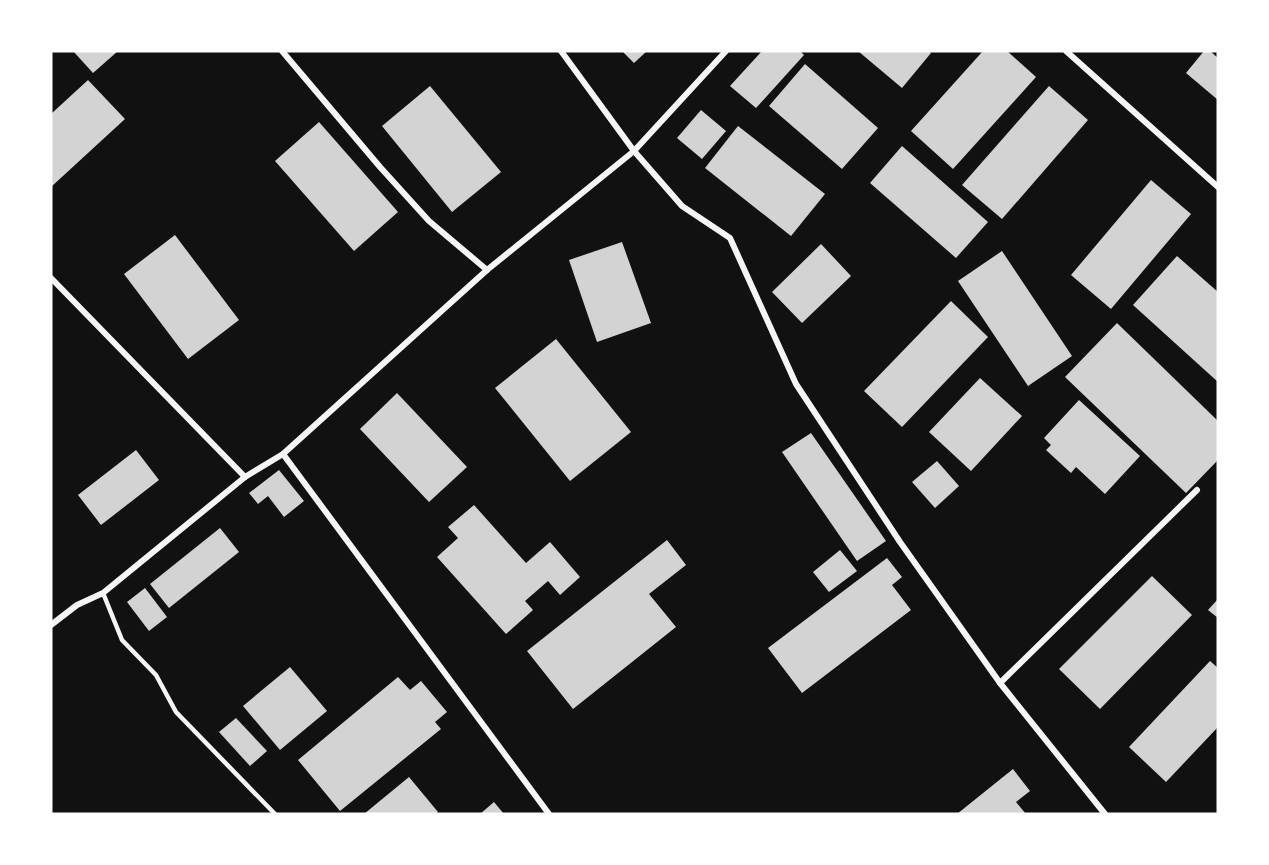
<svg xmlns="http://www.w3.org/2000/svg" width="1269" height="865" font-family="'Asap Condensed',sans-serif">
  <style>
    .building { fill: #d3d3d3 }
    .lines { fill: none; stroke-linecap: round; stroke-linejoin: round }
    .service { stroke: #f5f5f5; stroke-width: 4.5 }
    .minor { stroke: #f5f5f5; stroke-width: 6 }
  </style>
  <rect width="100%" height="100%" fill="#111"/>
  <!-- building -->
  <g class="building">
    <polygon points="73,51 118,51 93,73"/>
    <polygon points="622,51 647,51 634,63"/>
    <polygon points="762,51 800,51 804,55 756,108 730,86"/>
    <polygon points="858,51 928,51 931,53 902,88"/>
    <polygon points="983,51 1007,51 1036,77 953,169 911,131"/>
    <polygon points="1204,51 1210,51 1218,58 1218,100 1186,73"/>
    <polygon points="805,64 878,128 842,169 769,106"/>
    <polygon points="88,80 125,119 51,187 51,114"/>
    <polygon points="430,86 501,172 452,212 382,126"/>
    <polygon points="1049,86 1088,120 1002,219 962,185"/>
    <polygon points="701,110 726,131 702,159 677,138"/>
    <polygon points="319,122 398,212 354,251 275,161"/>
    <polygon points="738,126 825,194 791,236 705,168"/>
    <polygon points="902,146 988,222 956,258 870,183"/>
    <polygon points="1151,180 1191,214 1111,309 1071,275"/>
    <polygon points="175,235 239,320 188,359 124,274"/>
    <polygon points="622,242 651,323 597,342 569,260"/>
    <polygon points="821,244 851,276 802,323 772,292"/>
    <polygon points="1002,251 1072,356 1028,386 958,281"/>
    <polygon points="1177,256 1218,292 1218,382 1133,305"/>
    <polygon points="951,301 988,337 902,427 864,391"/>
    <polygon points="1117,323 1218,421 1218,460 1186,493 1065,377"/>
    <polygon points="556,339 631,432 570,481 495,388"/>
    <polygon points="980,378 1022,416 971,471 929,432"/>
    <polygon points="397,393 467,467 429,502 360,429"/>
    <polygon points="1079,400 1140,456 1105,494 1076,467 1071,473 1046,450 1051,445 1044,438"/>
    <polygon points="811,433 886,541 857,561 782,452"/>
    <polygon points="136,450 159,480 101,525 78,495"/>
    <polygon points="937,461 959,486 935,508 912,482"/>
    <polygon points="279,470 304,501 284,517 268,496 258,504 249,493"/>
    <polygon points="474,505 526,563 550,542 580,577 560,595 548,581 525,601 533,610 506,634 437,557 458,538 448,527"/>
    <polygon points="220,528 239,552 169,608 150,584"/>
    <polygon points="667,540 686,565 649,594 676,627 573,709 527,651"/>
    <polygon points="840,550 857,571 829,592 813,572"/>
    <polygon points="887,558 902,577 892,585 911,610 802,693 768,648"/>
    <polygon points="1152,576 1192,615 1100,709 1059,669"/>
    <polygon points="145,588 167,617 149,631 127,602"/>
    <polygon points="1218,599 1218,618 1208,610"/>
    <polygon points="1210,661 1218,668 1218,727 1166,782 1129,747"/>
    <polygon points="290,667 327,711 280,750 243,706"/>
    <polygon points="398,677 410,690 421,681 447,712 435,722 441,729 340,811 298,760"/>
    <polygon points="236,718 267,751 250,766 219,732"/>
    <polygon points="1013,769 1030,791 1016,802 1026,814 957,814"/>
    <polygon points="409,777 438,812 435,814 364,814"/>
    <polygon points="494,802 504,814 480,814"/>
  </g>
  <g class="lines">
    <!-- service -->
    <polyline class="service" points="103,593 122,640 156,675 176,712 275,814"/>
    <!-- minor -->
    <g class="minor">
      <polyline points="282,51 380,167 429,221 487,270"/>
      <polyline points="561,51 634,151 682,206 730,238 796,384 900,542 1000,683 1105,814"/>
      <polyline points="1066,51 1218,187"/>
      <polyline points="51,278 245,477"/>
      <polyline points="283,454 549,814"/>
      <polyline points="51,625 77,605 103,593 245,477 283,454 487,270 634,151 726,51"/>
      <polyline points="1000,683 1197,490"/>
    </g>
  </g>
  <!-- border -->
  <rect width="1269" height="865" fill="none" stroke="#ffffff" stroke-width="105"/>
</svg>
